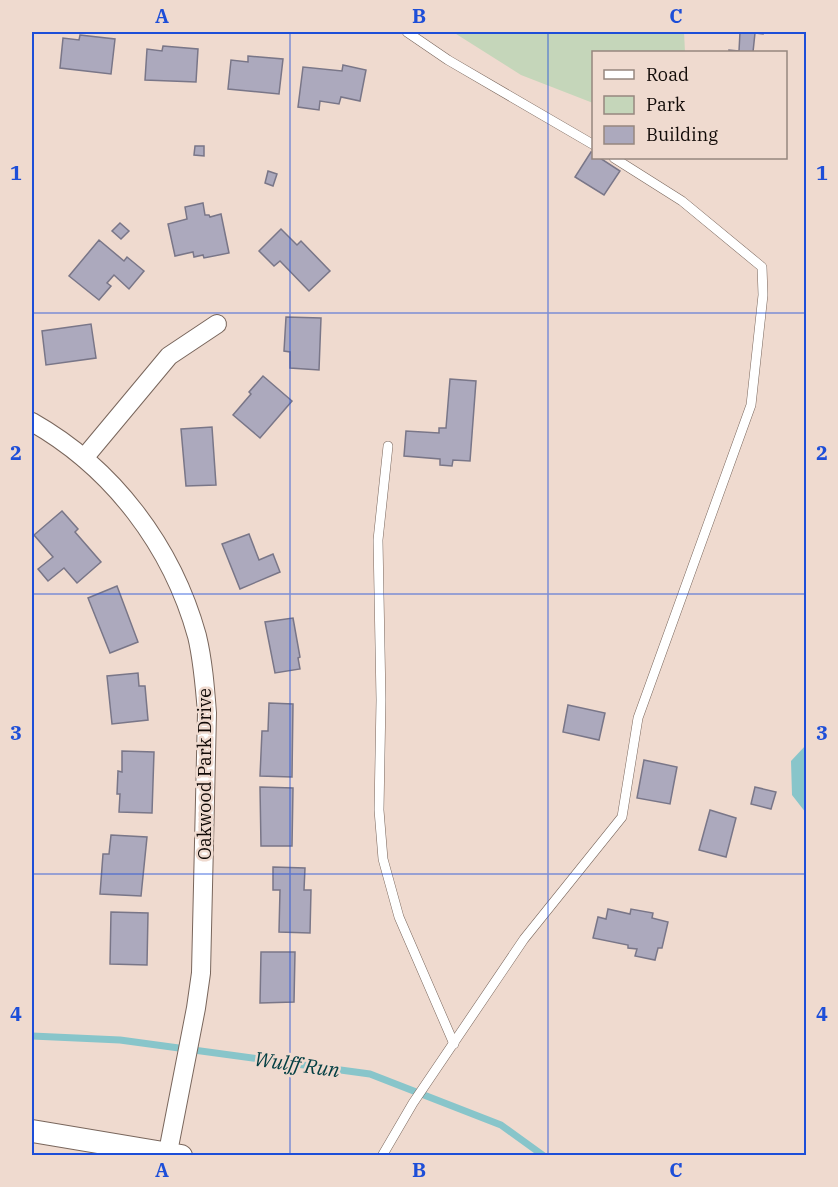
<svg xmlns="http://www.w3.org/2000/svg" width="838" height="1187" font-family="'IBM Plex Serif',serif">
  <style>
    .green { fill: #c5d6ba }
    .water { fill: #88c5ca }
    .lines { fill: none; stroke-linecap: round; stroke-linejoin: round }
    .stream { stroke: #88c5ca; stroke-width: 7 }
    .building { fill: #aca9bd; stroke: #797688; stroke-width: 1.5 }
    .service-casing { stroke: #79665c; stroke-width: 10 }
    .minor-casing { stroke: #79665c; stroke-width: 20 }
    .tertiary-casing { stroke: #79665c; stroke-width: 24 }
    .service { stroke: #fff; stroke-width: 9 }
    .minor { stroke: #fff; stroke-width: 18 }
    .tertiary { stroke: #fff; stroke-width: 22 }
    .grid { fill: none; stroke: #1d4ed8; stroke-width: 1.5; stroke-opacity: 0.55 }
    .labels { text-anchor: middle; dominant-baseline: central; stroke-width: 5; stroke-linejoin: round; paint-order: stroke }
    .street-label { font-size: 18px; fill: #110a07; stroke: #efdacf }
    .water-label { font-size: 20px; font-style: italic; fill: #003d41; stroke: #efdacf }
    .neatline { fill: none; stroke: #1d4ed8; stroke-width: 2 }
    .grid-label { font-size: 20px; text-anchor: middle; font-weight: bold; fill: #1d4ed8 }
  </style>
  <rect width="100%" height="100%" fill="#efdacf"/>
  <!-- green -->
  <polygon class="green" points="453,32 684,32 685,52 594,52 593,103 521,75"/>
  <!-- water -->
  <polygon class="water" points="806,745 806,744 806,813 792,795 791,761"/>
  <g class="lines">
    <!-- stream -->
    <polyline class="stream" points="32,1036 120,1040 370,1074 501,1125 544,1156"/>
  </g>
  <!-- building -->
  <g class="building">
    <polygon points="734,32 763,32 763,34 755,33 753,52 729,52 729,50 739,51 740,32"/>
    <polygon points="80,35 115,39 111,74 60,68 63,38 79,40"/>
    <polygon points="163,46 198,49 196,82 145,80 147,49 162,51"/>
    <polygon points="248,56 283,59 279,94 228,89 231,60 248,62"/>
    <polygon points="343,65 366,70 360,101 341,97 339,104 320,101 319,110 298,107 303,67 342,71"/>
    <polygon points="195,146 204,146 204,156 194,155"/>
    <polygon points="591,152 594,153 594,158 600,158 620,171 604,195 575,177"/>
    <polygon points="268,171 277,174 273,186 265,183"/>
    <polygon points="203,203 205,215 209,215 210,217 221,214 229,253 204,258 203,255 194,257 193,252 175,256 168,224 187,219 185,207"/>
    <polygon points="120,223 129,231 121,239 112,231"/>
    <polygon points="281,229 297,245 301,241 330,271 309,291 280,261 274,266 259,251"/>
    <polygon points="99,240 124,261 127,257 144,271 129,289 114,275 107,283 111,286 99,300 69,276"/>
    <polygon points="286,317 321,318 319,370 290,368 290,352 284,351"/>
    <polygon points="91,324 96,358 46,365 42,331"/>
    <polygon points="263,376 292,401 260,438 233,415 251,394 249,392"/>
    <polygon points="450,379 476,381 470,461 453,460 452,466 440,465 440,459 404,456 406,431 439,433 439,428 446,428"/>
    <polygon points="212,427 216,485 186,486 181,429"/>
    <polygon points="62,511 78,529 75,532 101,562 77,583 64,568 48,581 38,569 53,557 34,535"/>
    <polygon points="249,534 259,560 273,554 280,572 240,589 222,544"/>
    <polygon points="117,586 138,642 110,653 88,598"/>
    <polygon points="293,618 300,657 298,658 300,669 275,673 265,622"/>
    <polygon points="138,673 139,686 145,686 148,720 112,724 107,676"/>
    <polygon points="269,703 293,704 292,777 260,776 262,731 268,731"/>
    <polygon points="568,705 605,713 599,740 563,732"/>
    <polygon points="122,751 154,752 152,813 119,812 120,794 117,794 118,771 122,772"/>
    <polygon points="644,760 677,767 670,804 637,798"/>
    <polygon points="260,787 293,788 292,846 261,846"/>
    <polygon points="755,787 776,792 771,809 751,804"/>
    <polygon points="710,810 736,818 726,857 699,850"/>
    <polygon points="111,835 147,837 141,896 100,894 103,854 109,854"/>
    <polygon points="273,867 305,868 304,890 311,890 310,933 279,932 280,890 273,890"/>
    <polygon points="608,909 630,914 631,909 653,913 652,918 668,922 662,948 658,948 655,960 635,956 637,949 628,948 628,945 593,938 598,917 606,919"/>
    <polygon points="111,912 148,913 147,965 110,964"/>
    <polygon points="261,952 295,952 294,1002 260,1003"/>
  </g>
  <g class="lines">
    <!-- service casing -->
    <g class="service-casing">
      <g id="service">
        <polyline points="407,32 448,60 594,145"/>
        <polyline points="388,446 378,540 381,700 379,810 383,859 399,917 454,1044"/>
        <polyline points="382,1156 413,1103 524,939 622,817 638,718 751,405 763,295 762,267 682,201 614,158"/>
      </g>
    </g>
    <!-- minor casing -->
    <g class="minor-casing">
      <g id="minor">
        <path d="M32,422C113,468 172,546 197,636C203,661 205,687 207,713L201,973L196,1008L168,1152"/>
        <polyline points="84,458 169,356 217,324"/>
      </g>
    </g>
    <!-- tertiary casing -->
    <g class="tertiary-casing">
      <polyline id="tertiary" points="32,1131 181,1156"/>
    </g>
    <!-- service -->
    <use href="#service" class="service"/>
    <!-- minor -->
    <use href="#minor" class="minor"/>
    <!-- tertiary -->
    <use href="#tertiary" class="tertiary"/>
  </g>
  <!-- grid -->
  <path class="grid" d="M290,32V1156M548,32V1156M32,313H806M32,594H806M32,874H806"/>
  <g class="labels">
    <!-- street labels -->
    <g class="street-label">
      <text transform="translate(204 774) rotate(-90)">Oakwood Park Drive</text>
    </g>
    <!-- water labels -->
    <g class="water-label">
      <text transform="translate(297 1064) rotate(8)">Wulff Run</text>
    </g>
  </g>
  <!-- border -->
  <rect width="838" height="1187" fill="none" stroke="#efdacf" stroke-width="66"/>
  <!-- legend -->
  <rect x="592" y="51" width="195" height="108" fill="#efdacf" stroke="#96877f" stroke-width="1.5"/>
  <rect x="604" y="70" width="30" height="9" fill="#ffffff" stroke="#96877f" stroke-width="1.5"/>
  <text x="646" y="81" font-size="18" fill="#110a07">Road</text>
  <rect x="604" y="96" width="30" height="18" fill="#c5d6ba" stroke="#96877f" stroke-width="1.5"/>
  <text x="646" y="111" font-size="18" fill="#110a07">Park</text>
  <rect x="604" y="126" width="30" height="18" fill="#aca9bd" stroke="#96877f" stroke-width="1.5"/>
  <text x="646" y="141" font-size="18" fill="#110a07">Building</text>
  <rect x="33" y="33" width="772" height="1121" class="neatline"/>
  <g class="grid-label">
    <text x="162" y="23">A</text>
    <text x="419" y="23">B</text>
    <text x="676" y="23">C</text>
    <text x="16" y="180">1</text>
    <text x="822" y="180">1</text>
    <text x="16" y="460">2</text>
    <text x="822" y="460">2</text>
    <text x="16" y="740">3</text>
    <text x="822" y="740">3</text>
    <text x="16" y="1021">4</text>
    <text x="822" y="1021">4</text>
    <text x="162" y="1177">A</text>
    <text x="419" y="1177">B</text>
    <text x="676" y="1177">C</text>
  </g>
</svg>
